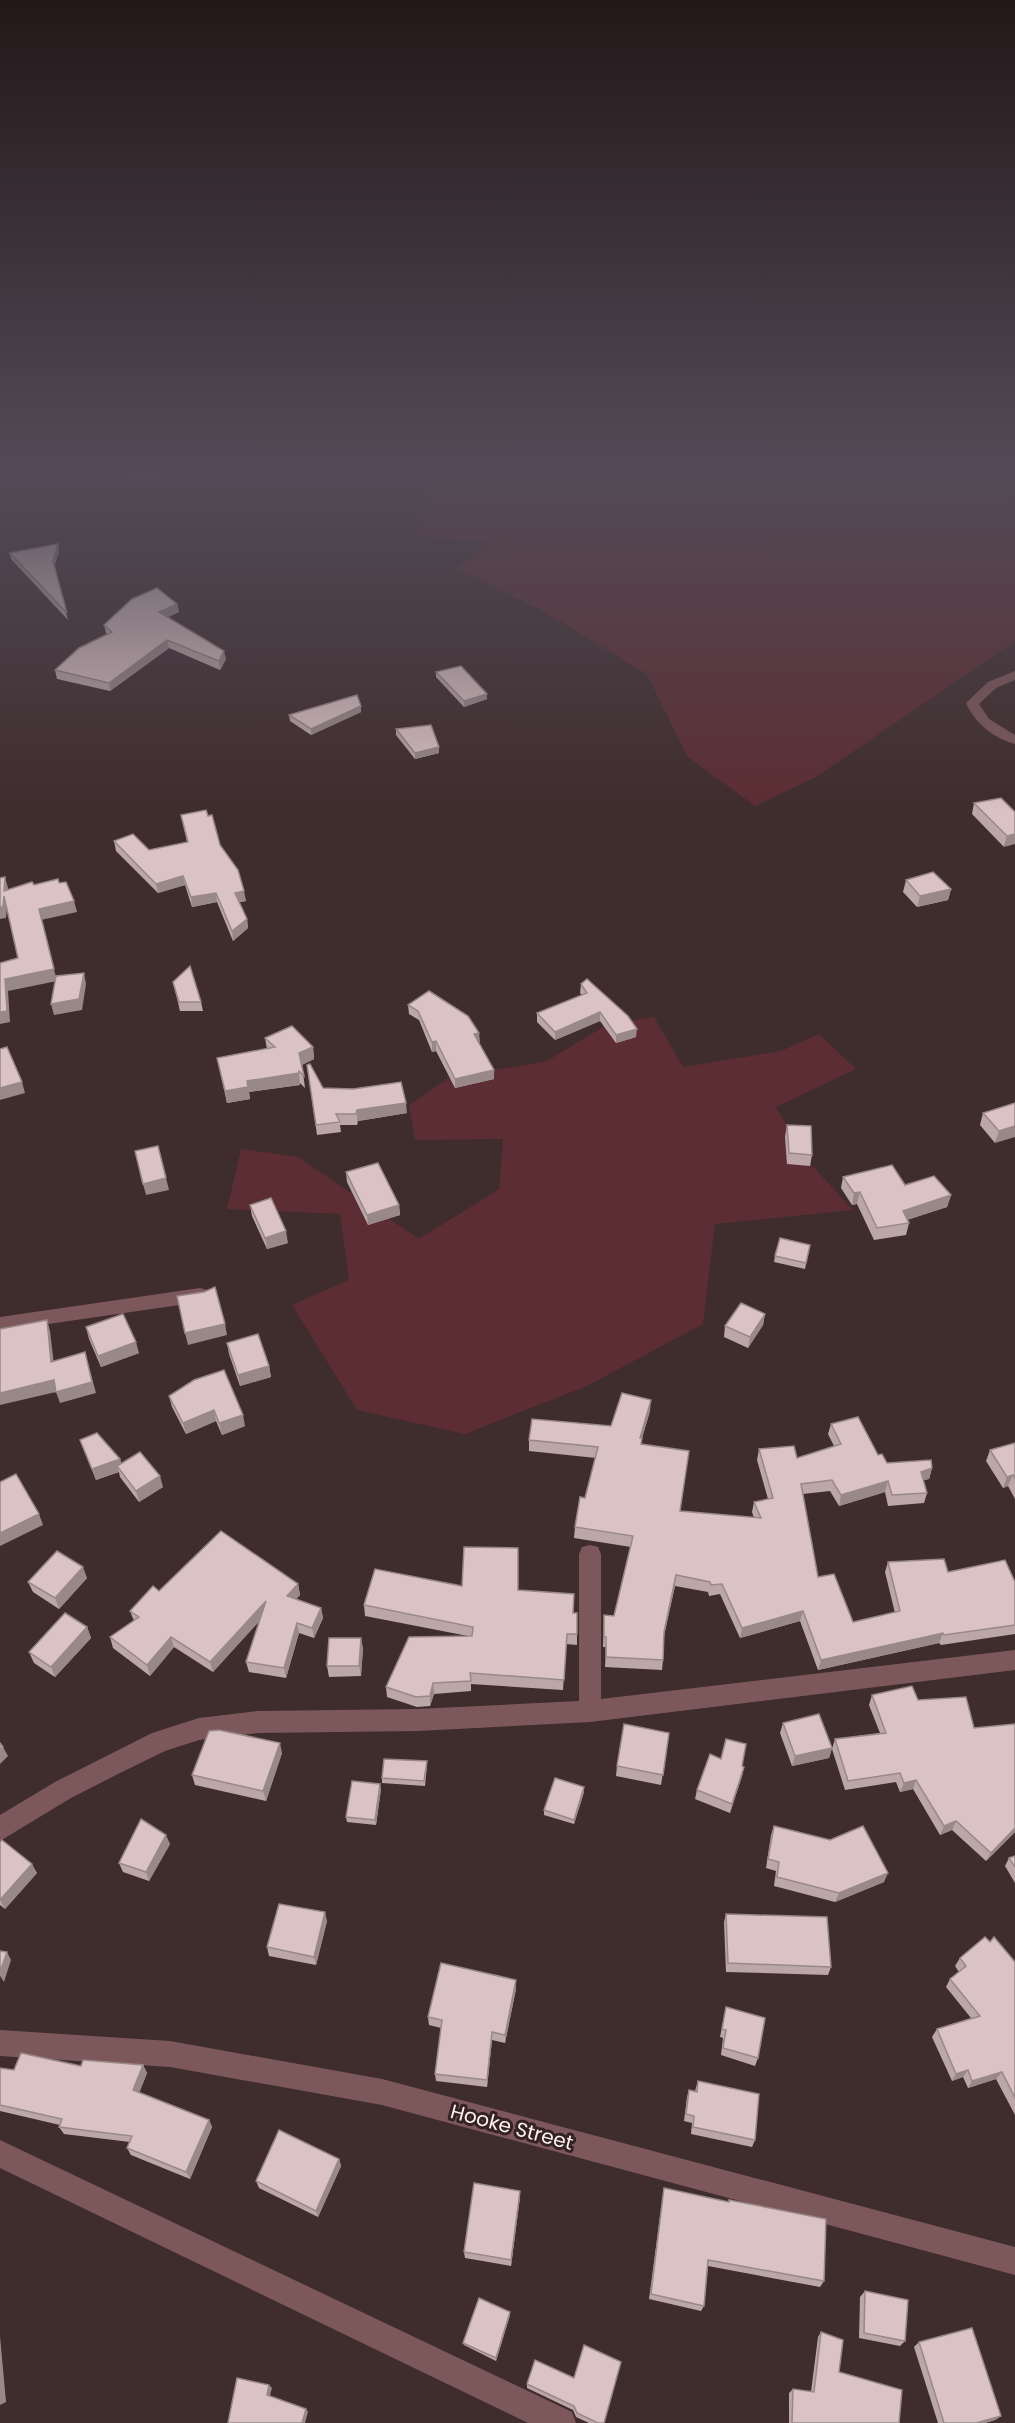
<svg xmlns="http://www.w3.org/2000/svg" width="1015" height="2423" font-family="Poppins,sans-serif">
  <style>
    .green { fill: #5c2d32 }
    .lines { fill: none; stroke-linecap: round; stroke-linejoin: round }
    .minor { fill: #7d585a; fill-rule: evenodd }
    .wall { fill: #bca7a8 }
    .shaded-wall { fill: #988 }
    .building { fill: #dbc2c3; stroke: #988; stroke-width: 1.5 }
    .labels { text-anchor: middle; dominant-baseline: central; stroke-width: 6; stroke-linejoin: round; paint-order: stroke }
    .near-street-label { font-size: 20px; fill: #fef1f1; stroke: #352223 }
  </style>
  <rect width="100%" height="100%" fill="#3f2c2d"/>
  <!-- green -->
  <g class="green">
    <polygon points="434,472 1015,472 1015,641 816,777 755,806 687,756 647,674 543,611 455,569 491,542 415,536"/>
    <polygon points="654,1017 683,1067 781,1051 819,1034 856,1069 776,1107 807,1160 853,1210 715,1224 703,1324 587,1386 465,1434 357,1410 292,1305 349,1280 340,1214 227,1209 241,1149 298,1157 419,1239 499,1189 503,1139 415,1140 409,1105 451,1076 545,1062 608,1024"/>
  </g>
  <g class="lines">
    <!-- minor -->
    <g class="minor">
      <path d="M1015,671V680L996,688L979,704L989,719L1015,735V744C993,738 975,723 966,703L988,682Z"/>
      <polygon points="200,1288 207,1290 209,1295 207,1300 200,1302 0,1331 0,1317"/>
      <polygon points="590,1545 598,1547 601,1554 601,1699 1015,1650 1015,1670 590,1722 418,1731 258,1733 199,1740 165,1751 118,1774 71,1798 0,1841 0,1815 55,1782 152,1733 199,1718 258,1711 418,1709 579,1701 579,1554 582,1547"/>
      <polygon points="0,2030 170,2041 382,2079 1015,2247 1015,2275 382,2105 170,2067 0,2056"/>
      <polygon points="0,2140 572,2412 576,2423 528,2423 0,2168"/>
    </g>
  </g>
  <!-- wall -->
  <g class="wall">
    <polygon points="123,472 161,472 156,479 124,476"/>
    <polygon points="59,551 54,567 68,620 11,559 10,553"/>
    <polygon points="177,604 179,612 168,617 226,659 220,670 169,648 110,691 57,679 55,670 107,634 106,633 104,625"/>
    <polygon points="436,672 487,694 487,699 464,707 436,677"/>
    <polygon points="361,712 311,735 290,721 289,715"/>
    <polygon points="396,729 439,753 415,759 396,735"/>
    <polygon points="974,803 1015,812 1004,847 972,814"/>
    <polygon points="181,815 220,845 246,901 239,902 247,919 248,928 233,941 217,902 192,907 185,885 158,893 116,851 114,841 149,850 187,842"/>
    <polygon points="906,880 951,889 948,900 917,907 903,892"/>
    <polygon points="173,982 201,1002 203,1011 180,1011"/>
    <polygon points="581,984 636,1037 616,1043 600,1021 555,1040 537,1022 537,1013 582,995 580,993"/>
    <polygon points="408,1005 480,1042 479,1042 494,1079 455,1088 436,1051 432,1052 419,1020 409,1014"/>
    <polygon points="265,1038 313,1047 314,1059 302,1065 305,1088 300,1083 300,1085 249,1092 250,1099 227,1103 217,1058 267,1049"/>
    <polygon points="307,1065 323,1088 407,1113 358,1121 357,1125 340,1125 341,1132 317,1135"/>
    <polygon points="1015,1103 995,1143 980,1125 983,1113"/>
    <polygon points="787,1125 812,1155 810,1166 787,1164 785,1137"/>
    <polygon points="346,1172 399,1205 400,1215 368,1225 347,1182"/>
    <polygon points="843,1177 905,1185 951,1195 947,1207 907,1220 909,1223 906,1235 874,1240 857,1204 852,1205 841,1188"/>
    <polygon points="250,1205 288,1243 267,1249 252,1216"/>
    <polygon points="810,1245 805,1269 774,1262 775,1256"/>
    <polygon points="765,1314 763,1325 748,1348 724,1337 725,1326"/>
    <polygon points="86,1327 139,1353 101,1367 89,1339"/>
    <polygon points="227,1343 269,1366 271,1377 240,1386 229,1354"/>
    <polygon points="194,1380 245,1426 222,1435 216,1421 186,1434 172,1407 169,1396"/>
    <polygon points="650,1411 642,1438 641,1444 680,1511 754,1518 752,1512 754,1502 768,1499 757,1460 759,1449 797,1458 834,1446 828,1434 831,1424 878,1455 887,1463 932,1468 929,1479 923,1480 927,1493 924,1503 888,1506 885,1492 839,1506 830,1491 803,1494 818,1577 853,1622 895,1613 885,1572 888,1562 1015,1582 1015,1634 941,1645 939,1643 818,1670 800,1621 740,1638 720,1594 709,1596 708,1592 675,1586 664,1636 663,1660 662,1670 605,1667 606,1647 603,1647 604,1615 614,1616 631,1547 574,1538 575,1527 585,1498 596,1458 529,1451 529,1440 611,1426"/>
    <polygon points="80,1440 120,1459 121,1463 163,1487 139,1502 120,1477 119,1472 96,1480"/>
    <polygon points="1015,1443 1015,1499 1008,1486 1003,1488 986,1461 990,1450"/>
    <polygon points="87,1578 59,1609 33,1592 28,1582"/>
    <polygon points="298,1584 300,1595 296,1599 321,1608 323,1618 314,1638 299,1633 286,1678 249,1672 246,1662 259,1621 213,1672 174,1647 150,1676 113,1648 110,1637 134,1621 130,1611 159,1591"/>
    <polygon points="462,1586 518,1590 573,1613 577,1634 577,1645 566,1644 563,1690 471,1684 471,1691 434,1694 430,1706 417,1707 387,1697 386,1687 468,1636 365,1616 364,1605"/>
    <polygon points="87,1627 91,1638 55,1677 34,1663 29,1652"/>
    <polygon points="363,1648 361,1676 329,1677 327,1666"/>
    <polygon points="872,1695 918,1700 974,1728 1015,1724 1015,1832 986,1861 952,1830 940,1835 913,1789 900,1792 896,1782 845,1790 832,1749 835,1739 880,1733 869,1705"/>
    <polygon points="783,1723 832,1748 829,1758 792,1766 780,1733"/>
    <polygon points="669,1733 661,1785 616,1776 617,1766"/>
    <polygon points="282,1753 266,1801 195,1785 192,1775"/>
    <polygon points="427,1766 425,1786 382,1783 382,1778"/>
    <polygon points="742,1766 744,1767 742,1776 730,1813 695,1799 697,1790"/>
    <polygon points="584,1787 584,1792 574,1824 544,1815 544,1810"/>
    <polygon points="381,1789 376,1825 347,1822 346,1817"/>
    <polygon points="774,1826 830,1840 884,1882 835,1902 774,1886 776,1871 766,1868 771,1835"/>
    <polygon points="0,1842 37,1873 5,1909 0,1905"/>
    <polygon points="170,1844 149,1881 123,1872 119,1863"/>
    <polygon points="1015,1856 1015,1883 1005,1866 1009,1858"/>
    <polygon points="726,1914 831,1967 828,1975 726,1972 724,1922"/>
    <polygon points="327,1921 316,1965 269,1956 267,1947"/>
    <polygon points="990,1942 1015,1962 1015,2115 996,2079 968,2088 963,2077 952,2081 932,2037 937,2029 971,2018 946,1987 950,1979 959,1972 955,1966 960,1958"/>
    <polygon points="516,1980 516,1989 505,2043 492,2040 487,2087 436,2081 435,2074 441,2028 429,2025 428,2017"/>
    <polygon points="726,2007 758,2058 755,2066 721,2055 723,2038 720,2037"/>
    <polygon points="143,2065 147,2073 139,2093 209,2120 212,2127 190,2179 131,2155 127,2148 130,2142 64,2134 59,2127 60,2125 0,2111 0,2068 14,2070 81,2066"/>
    <polygon points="698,2081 755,2140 752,2147 691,2134 692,2123 684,2121 687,2097 689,2090 695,2091"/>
    <polygon points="339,2159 341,2166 318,2217 259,2188 256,2181"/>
    <polygon points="664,2188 728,2202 729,2200 824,2281 820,2287 708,2266 704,2306 701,2311 649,2299 663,2194"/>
    <polygon points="520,2197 511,2266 465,2258 464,2252"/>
    <polygon points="865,2291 905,2341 900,2346 859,2338 860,2297"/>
    <polygon points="510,2315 496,2361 464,2345 463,2343"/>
    <polygon points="821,2332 839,2372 899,2423 789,2423 789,2393 793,2389 811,2392 818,2337"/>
    <polygon points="919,2342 1001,2416 995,2420 985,2423 938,2423 914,2347"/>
    <polygon points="535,2360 604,2423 589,2423 576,2417 573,2410 527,2388 527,2384"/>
  </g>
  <!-- shaded-wall -->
  <g class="shaded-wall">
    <polygon points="155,472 161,472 156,479"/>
    <polygon points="58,544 59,551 54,568 53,561"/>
    <polygon points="177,604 179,612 160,620 159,612"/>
    <polygon points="167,640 169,648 110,691 109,683"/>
    <polygon points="224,651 226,659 220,670 219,661"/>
    <polygon points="487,694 487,699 464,707 464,701"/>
    <polygon points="361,706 361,712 311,735 311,729"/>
    <polygon points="439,747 439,753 415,759 415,753"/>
    <polygon points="1015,834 1015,844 1004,847 1007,836"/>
    <polygon points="183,876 185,885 158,893 156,884"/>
    <polygon points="5,877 8,888 7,902 4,891"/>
    <polygon points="951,889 948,900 917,907 920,896"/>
    <polygon points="244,891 246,901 237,903 235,893"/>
    <polygon points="216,893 217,902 192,907 191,897"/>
    <polygon points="4,896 7,907 6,918 0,919 0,907"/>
    <polygon points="74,901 77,912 41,920 57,981 8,991 10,1022 0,1024 0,1012 5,979 54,969 39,909"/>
    <polygon points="247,919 248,928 233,941 232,931"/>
    <polygon points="84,973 86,984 82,1010 54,1015 51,1004"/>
    <polygon points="600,1012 600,1021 555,1040 555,1032"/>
    <polygon points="637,1029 636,1037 616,1043 616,1035"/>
    <polygon points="479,1033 480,1042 475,1044 474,1034"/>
    <polygon points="436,1041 436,1051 432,1052 432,1042"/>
    <polygon points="313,1047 314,1059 301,1065 299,1053"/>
    <polygon points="494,1070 494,1079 455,1088 455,1079"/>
    <polygon points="299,1073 300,1085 249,1092 250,1099 227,1103 225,1091 247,1081"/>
    <polygon points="22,1082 25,1093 0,1100 0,1088"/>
    <polygon points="406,1103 407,1113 358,1121 357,1125 357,1110"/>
    <polygon points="1015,1126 1015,1137 995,1143 999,1131"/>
    <polygon points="166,1178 169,1190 146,1195 143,1184"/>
    <polygon points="860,1192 857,1204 852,1205 854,1193"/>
    <polygon points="951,1195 947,1207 900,1222 903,1211"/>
    <polygon points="399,1205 400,1215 368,1225 367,1215"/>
    <polygon points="286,1231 288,1243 267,1249 265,1238"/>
    <polygon points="765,1314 763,1325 748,1348 750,1337"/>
    <polygon points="47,1320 50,1331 55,1373 51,1362"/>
    <polygon points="225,1324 227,1335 188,1345 185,1333"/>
    <polygon points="136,1342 139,1353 101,1367 98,1356"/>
    <polygon points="85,1352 96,1393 60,1403 56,1392 0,1405 0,1393"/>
    <polygon points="269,1366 271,1377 240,1386 238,1375"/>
    <polygon points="651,1400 650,1411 639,1448 640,1438"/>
    <polygon points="214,1410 216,1421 186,1434 183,1423"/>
    <polygon points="243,1415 245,1426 222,1435 219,1423"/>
    <polygon points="120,1459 123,1470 117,1466 119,1472 96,1480 92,1469"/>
    <polygon points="932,1468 929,1479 917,1482 921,1472"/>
    <polygon points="1013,1475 1008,1486 1003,1488 1007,1477"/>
    <polygon points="160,1476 163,1487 139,1502 136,1491"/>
    <polygon points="888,1481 885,1492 839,1506 841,1495"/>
    <polygon points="39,1514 43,1525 0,1546 0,1533"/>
    <polygon points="83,1567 87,1578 59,1609 55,1598"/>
    <polygon points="676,1575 675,1586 662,1642 664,1632"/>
    <polygon points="298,1584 300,1595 289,1607 287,1596"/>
    <polygon points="266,1601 268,1612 213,1672 210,1662"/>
    <polygon points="321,1608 323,1618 314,1638 312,1628"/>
    <polygon points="803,1611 800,1621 740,1638 742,1628"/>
    <polygon points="297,1623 299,1633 286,1678 284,1668"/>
    <polygon points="87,1627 91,1638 55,1677 51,1667"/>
    <polygon points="943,1633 939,1643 818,1670 821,1660"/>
    <polygon points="171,1637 174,1647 150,1676 147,1665"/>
    <polygon points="361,1638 363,1648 361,1676 359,1666"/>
    <polygon points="433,1683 434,1694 430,1706 430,1696"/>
    <polygon points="280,1743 282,1753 266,1801 263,1791"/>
    <polygon points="3,1747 8,1756 0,1764 0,1750"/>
    <polygon points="832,1748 829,1758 792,1766 795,1756"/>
    <polygon points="744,1767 742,1776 730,1813 732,1804"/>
    <polygon points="916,1780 913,1789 900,1792 904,1783"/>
    <polygon points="380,1784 381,1789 376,1825 375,1820"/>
    <polygon points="584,1787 584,1792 574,1824 574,1820"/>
    <polygon points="956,1821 952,1830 940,1835 944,1826"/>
    <polygon points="1015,1828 1015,1832 986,1861 991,1853"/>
    <polygon points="166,1835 170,1844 149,1881 146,1872"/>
    <polygon points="32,1864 37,1873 5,1909 0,1900"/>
    <polygon points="888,1873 884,1882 835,1902 839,1893"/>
    <polygon points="325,1912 327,1921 316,1965 314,1957"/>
    <polygon points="7,1952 11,1960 4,1982 0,1976 0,1972"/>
    <polygon points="516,1980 516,1989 505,2043 505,2035"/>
    <polygon points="492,2032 492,2040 487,2087 487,2080"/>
    <polygon points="143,2065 147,2073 137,2098 133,2090"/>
    <polygon points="968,2070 963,2077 952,2081 956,2074"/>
    <polygon points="1002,2072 996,2079 968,2088 972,2081"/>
    <polygon points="209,2120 212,2127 190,2179 186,2172"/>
    <polygon points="339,2159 341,2166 318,2217 316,2211"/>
    <polygon points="520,2191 520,2197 511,2266 511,2260"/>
    <polygon points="510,2312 510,2315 496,2361 496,2358"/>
    <polygon points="0,2336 6,2402 0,2405"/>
    <polygon points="269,2385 272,2388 269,2399 267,2395"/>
    <polygon points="306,2409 308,2412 305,2423 302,2423"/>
    <polygon points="1001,2416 995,2420 985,2423 976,2423"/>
  </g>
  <!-- building -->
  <g class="building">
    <polygon points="58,544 53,561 67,613 10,553"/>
    <polygon points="157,588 177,604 159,612 224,651 219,661 167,640 109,683 55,670 79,648 112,632 104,625 132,599"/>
    <polygon points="461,666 487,694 464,701 436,672"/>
    <polygon points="357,695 361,706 311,729 289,715"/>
    <polygon points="431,725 439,747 415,753 396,729"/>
    <polygon points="1001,798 1015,812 1015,834 1007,836 974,803"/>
    <polygon points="206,810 208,816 212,815 220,845 238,870 244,891 235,893 247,919 232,931 216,893 191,897 183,876 156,884 114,841 133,834 149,850 188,842 181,815"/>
    <polygon points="933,872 951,889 920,896 906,880"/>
    <polygon points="5,877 4,891 32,882 34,885 58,879 59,883 66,882 74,901 39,909 54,969 5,979 7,1011 0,1012 0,963 18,958 4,896 3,907 0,907 0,878"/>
    <polygon points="190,966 201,1002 179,1002 173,982"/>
    <polygon points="84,973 79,999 51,1004 56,976"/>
    <polygon points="587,979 628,1016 637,1029 616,1035 600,1012 555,1032 537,1013 587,993 581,984"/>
    <polygon points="429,991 468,1016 479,1033 474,1034 494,1070 455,1079 436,1041 432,1042 418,1011 408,1005"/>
    <polygon points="292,1026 313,1047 299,1053 304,1076 299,1071 299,1073 247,1081 248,1087 225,1091 217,1058 275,1047 265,1038"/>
    <polygon points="7,1047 22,1082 0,1088 0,1049"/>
    <polygon points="310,1064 323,1088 353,1089 401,1082 406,1103 357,1110 356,1114 336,1114 340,1122 316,1125 307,1065"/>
    <polygon points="1015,1103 1015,1126 999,1131 983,1113"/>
    <polygon points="787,1125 811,1126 812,1155 789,1153"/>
    <polygon points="158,1146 166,1178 143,1184 135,1151"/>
    <polygon points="378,1163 399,1205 367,1215 346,1172"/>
    <polygon points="892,1165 905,1185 934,1176 951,1195 903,1211 909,1223 877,1228 860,1192 854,1193 843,1177"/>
    <polygon points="271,1198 286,1231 265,1238 250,1205"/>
    <polygon points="780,1238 810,1245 806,1263 775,1256"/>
    <polygon points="215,1287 225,1324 185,1333 177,1296 204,1292"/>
    <polygon points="741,1303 765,1314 750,1337 725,1326"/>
    <polygon points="123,1314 136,1342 98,1356 86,1327"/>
    <polygon points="47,1320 51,1362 85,1352 92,1382 56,1392 54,1380 0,1393 0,1329"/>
    <polygon points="258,1334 269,1366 238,1375 227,1343"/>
    <polygon points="224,1370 243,1415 219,1423 214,1410 183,1423 169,1396 194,1380"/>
    <polygon points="622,1393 651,1400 640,1438 642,1438 641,1444 689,1451 680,1511 761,1518 754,1502 773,1498 759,1449 794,1446 797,1458 841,1444 831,1424 858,1417 878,1455 882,1454 887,1463 931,1460 932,1468 921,1472 927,1493 892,1495 888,1481 841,1495 832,1480 801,1484 818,1577 834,1574 853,1622 900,1611 888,1562 944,1559 948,1572 1005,1560 1015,1582 1015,1625 944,1635 943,1633 821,1660 803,1611 742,1628 722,1584 711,1585 710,1582 676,1575 664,1632 663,1660 606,1657 606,1637 604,1637 604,1615 614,1616 633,1536 575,1527 580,1497 585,1498 598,1447 529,1440 532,1419 611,1426"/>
    <polygon points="97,1433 120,1459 92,1469 80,1440"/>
    <polygon points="1015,1443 1015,1479 1013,1475 1007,1477 990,1450"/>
    <polygon points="140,1452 160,1476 136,1491 117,1466"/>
    <polygon points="16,1474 39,1514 0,1533 0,1482"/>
    <polygon points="221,1531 298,1584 287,1596 321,1608 312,1628 297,1623 284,1668 246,1662 266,1601 210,1662 171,1637 147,1665 110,1637 139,1617 130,1611 153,1586 159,1591"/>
    <polygon points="464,1547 518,1548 518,1590 574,1594 573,1613 577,1613 577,1634 567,1634 564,1680 470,1673 471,1681 433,1683 430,1696 416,1697 386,1687 409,1637 472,1636 473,1627 364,1605 375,1569 462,1586"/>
    <polygon points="57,1551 83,1567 55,1598 28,1582"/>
    <polygon points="65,1613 87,1627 51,1667 29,1652"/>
    <polygon points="329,1638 361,1638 359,1666 327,1666"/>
    <polygon points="912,1686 918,1700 966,1697 974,1728 1015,1724 1015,1828 991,1853 956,1821 944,1826 916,1780 904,1783 900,1773 848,1781 835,1739 886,1733 872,1695"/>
    <polygon points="819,1714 832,1748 795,1756 783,1723"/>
    <polygon points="624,1724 669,1733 663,1775 617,1766"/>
    <polygon points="219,1730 280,1743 263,1791 192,1775 209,1731"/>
    <polygon points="726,1739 746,1744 742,1766 744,1767 732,1804 697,1790 710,1754 721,1759"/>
    <polygon points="0,1743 3,1747 0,1750"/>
    <polygon points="384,1759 427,1761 424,1781 382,1778"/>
    <polygon points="555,1778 584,1787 574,1820 544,1810"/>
    <polygon points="352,1781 380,1784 375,1820 346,1817"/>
    <polygon points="141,1819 166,1835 146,1872 119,1863"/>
    <polygon points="774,1826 830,1840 863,1826 888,1873 839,1893 777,1877 779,1862 768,1859"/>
    <polygon points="2,1840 32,1864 0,1900 0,1842"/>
    <polygon points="1015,1856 1015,1867 1009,1858"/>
    <polygon points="279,1904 325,1912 314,1957 267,1947"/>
    <polygon points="726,1914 827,1917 831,1967 728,1963"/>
    <polygon points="985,1937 990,1942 994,1937 1015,1962 1015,2098 1002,2072 972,2081 968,2070 956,2074 937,2029 980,2016 950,1979 966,1966 960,1958"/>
    <polygon points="0,1951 7,1952 0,1972"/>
    <polygon points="441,1963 516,1980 505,2035 492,2032 487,2080 435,2074 442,2020 428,2017"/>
    <polygon points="726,2007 765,2018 758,2058 723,2048 726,2030 722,2029"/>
    <polygon points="21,2053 81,2066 83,2060 143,2065 133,2090 209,2120 186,2172 127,2148 132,2136 59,2127 62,2119 0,2105 0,2068 14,2070"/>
    <polygon points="698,2081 759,2094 755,2140 693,2127 694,2116 686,2114 689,2090 697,2092"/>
    <polygon points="279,2130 339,2159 316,2211 256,2181"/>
    <polygon points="474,2183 520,2191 511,2260 464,2252"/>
    <polygon points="664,2188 729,2202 729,2200 826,2219 824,2281 708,2260 704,2306 651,2294"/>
    <polygon points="865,2291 908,2300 905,2341 864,2333"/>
    <polygon points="479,2298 510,2312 496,2358 463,2343"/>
    <polygon points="972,2328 1001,2416 976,2423 944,2423 919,2342"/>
    <polygon points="821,2332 843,2340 839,2372 902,2390 899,2423 792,2423 793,2389 814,2392"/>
    <polygon points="584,2345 621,2362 604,2423 598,2423 577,2413 574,2406 527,2384 535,2360 574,2378"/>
    <polygon points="237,2378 269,2385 267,2395 306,2409 302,2423 228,2423"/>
  </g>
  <!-- sky -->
  <linearGradient id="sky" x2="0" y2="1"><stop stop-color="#231819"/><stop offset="0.58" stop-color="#524b57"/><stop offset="1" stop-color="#524b57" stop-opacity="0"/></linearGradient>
  <rect width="1015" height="812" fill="url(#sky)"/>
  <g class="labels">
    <!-- near-street labels -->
    <g class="near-street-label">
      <text transform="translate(512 2127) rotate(15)">Hooke Street</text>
    </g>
  </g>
</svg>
